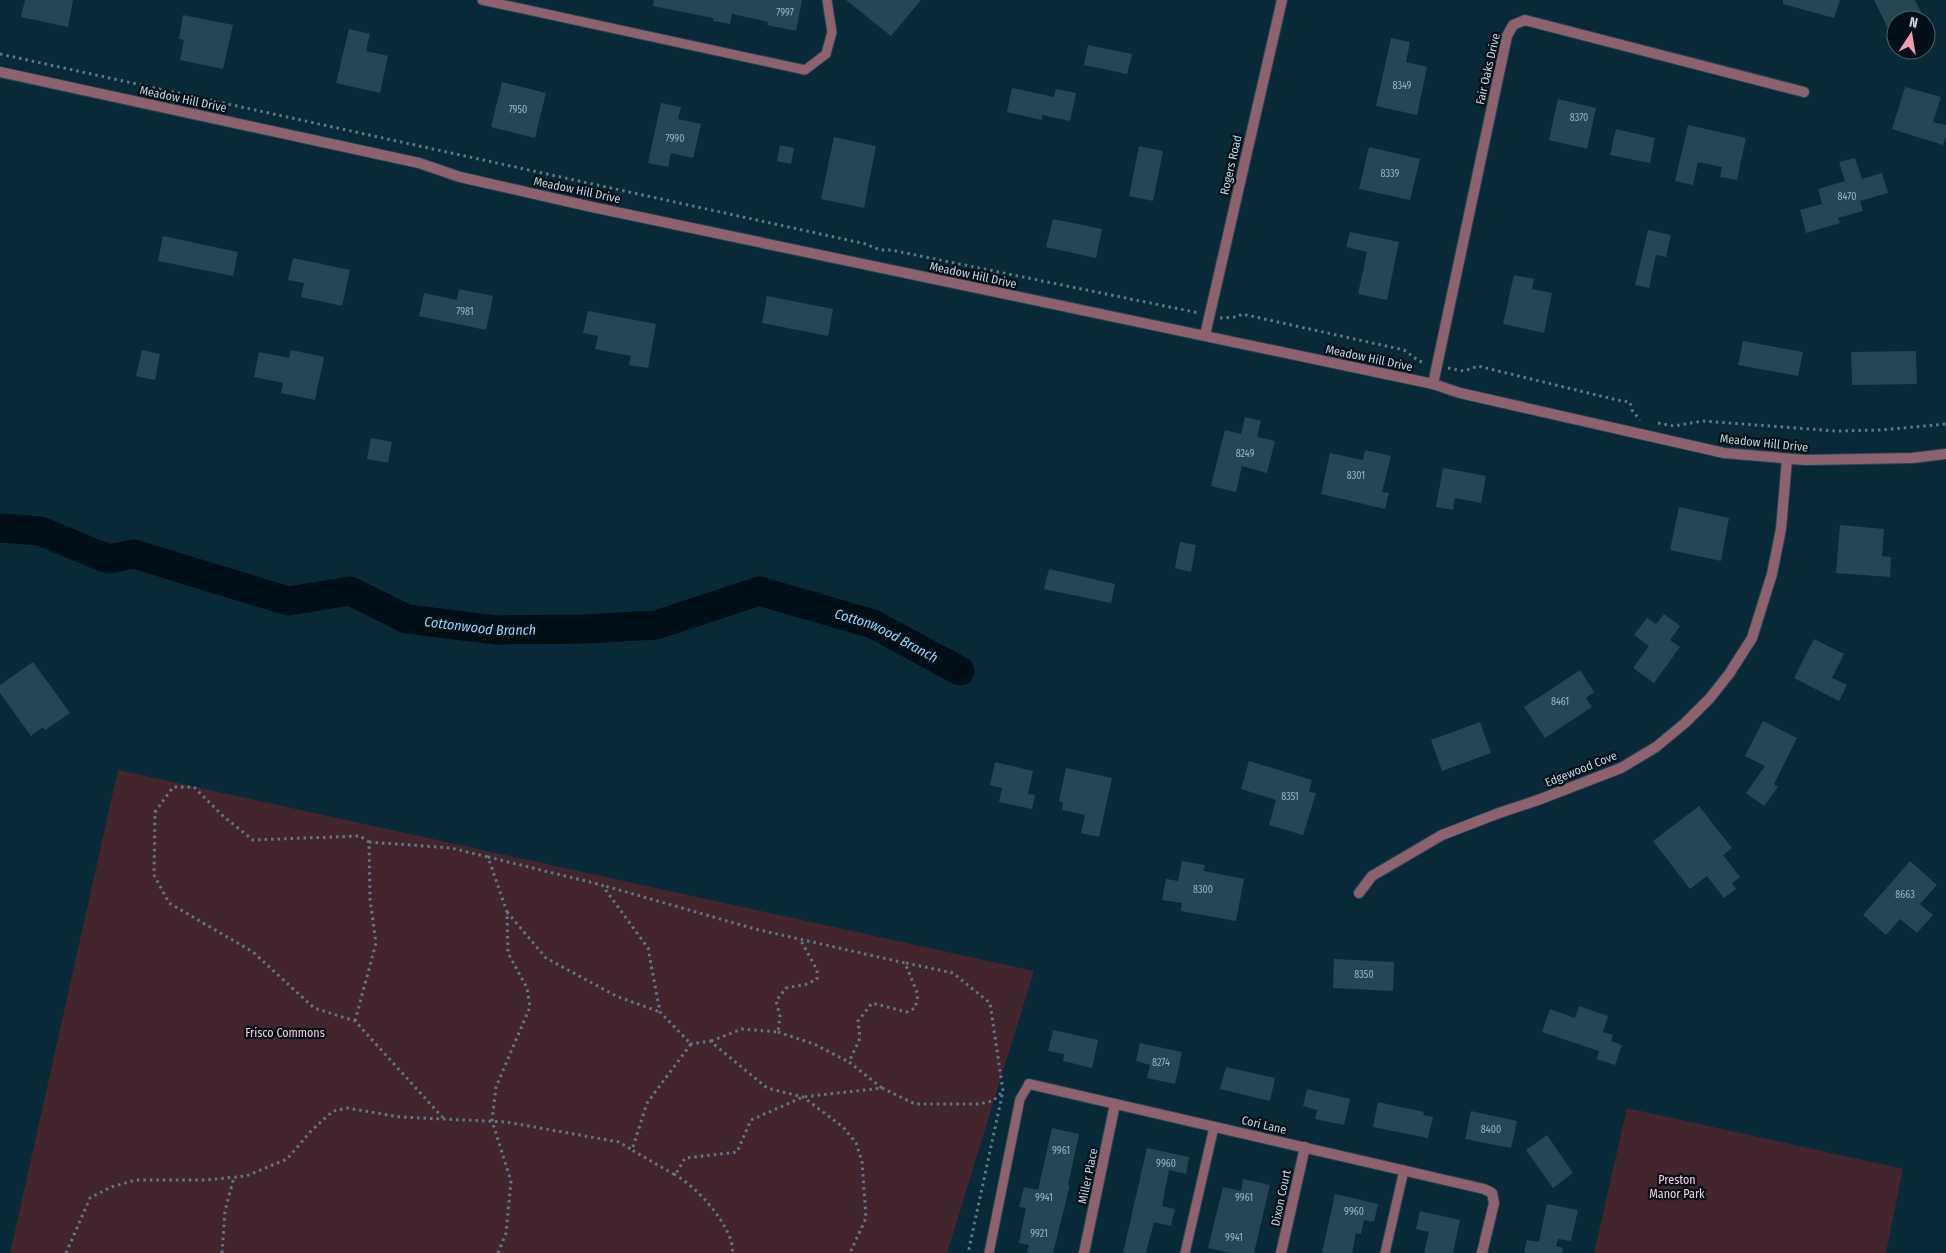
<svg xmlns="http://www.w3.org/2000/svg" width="1946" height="1253" font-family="'Fira Sans Condensed',sans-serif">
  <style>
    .green { fill: #43252e }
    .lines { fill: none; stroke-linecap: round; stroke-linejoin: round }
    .river { stroke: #000e16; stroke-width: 29 }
    .building { fill: #264656 }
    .service-casing { stroke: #254553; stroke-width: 11 }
    .minor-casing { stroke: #254553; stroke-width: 12 }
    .tertiary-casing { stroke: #254553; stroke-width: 12 }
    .path { stroke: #5e7885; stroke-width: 3; stroke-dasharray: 2.5 4; stroke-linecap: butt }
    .service { stroke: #8d616e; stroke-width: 9 }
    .minor { stroke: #8d616e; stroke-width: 10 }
    .tertiary { stroke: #8d616e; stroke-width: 10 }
    .labels { text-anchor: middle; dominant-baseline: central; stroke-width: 4.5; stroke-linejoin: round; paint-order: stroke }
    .number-label { font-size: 10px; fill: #9cb1bd }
    .street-label { font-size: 12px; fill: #c4d5df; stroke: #041017 }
    .park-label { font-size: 12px; fill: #fec8d7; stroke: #041017 }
    .water-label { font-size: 14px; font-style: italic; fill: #93d8fb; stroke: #041017 }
  </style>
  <rect width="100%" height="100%" fill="#072938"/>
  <!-- green -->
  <g class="green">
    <polygon points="118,770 1034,971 947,1253 10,1253"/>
    <polygon points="1627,1108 1903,1169 1886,1253 1594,1253"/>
  </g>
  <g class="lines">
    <!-- river -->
    <path class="river" id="s1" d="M0,528L40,531L108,559L134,554L288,601L350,591L407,619L496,630L584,629L656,625L759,591L873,624L960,671"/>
  </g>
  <!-- building -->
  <g class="building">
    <polygon points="25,0 73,0 68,27 21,17"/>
    <polygon points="654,0 802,0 796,31 767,25 768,22 732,14 730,24 713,21 713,18 653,6"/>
    <polygon points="846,0 921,0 891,36"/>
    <polygon points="1783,0 1840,0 1834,18 1783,4"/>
    <polygon points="1874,0 1915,0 1925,20 1896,20 1896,45"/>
    <polygon points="183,15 233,25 223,69 180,60 184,40 179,39"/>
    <polygon points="349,29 370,34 366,51 388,56 380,93 336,83"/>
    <polygon points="1391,38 1410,42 1406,62 1427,67 1417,115 1376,106"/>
    <polygon points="1088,45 1132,54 1127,74 1084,65"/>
    <polygon points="502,82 546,93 535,138 491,127"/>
    <polygon points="1905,87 1941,97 1933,122 1946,125 1946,137 1943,145 1892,129"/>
    <polygon points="1012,88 1054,97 1056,89 1076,93 1070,121 1042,115 1042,120 1007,112"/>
    <polygon points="1558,99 1596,108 1587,149 1549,140"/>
    <polygon points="661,103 681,107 678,119 701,124 693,158 671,153 668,167 648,163"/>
    <polygon points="1688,125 1746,138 1737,180 1720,177 1722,167 1698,162 1693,185 1675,181"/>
    <polygon points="1616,129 1655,138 1650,163 1610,155"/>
    <polygon points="834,137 876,146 864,208 821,199"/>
    <polygon points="780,145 794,148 791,164 777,161"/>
    <polygon points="1139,146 1163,151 1153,201 1129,196"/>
    <polygon points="1369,147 1420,159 1410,200 1359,189"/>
    <polygon points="1855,158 1862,179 1882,173 1888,193 1860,201 1863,211 1838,218 1840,223 1806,233 1800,210 1822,204 1818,189 1845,181 1839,162"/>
    <polygon points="1053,219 1102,229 1096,258 1046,247"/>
    <polygon points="1648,230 1671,235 1666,257 1656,255 1649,288 1635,285"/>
    <polygon points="1350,232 1399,242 1387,300 1358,294 1367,252 1346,247"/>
    <polygon points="163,236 238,252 233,276 158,261"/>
    <polygon points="293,258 350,270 342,306 301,297 304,283 288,280"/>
    <polygon points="1514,275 1534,279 1532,289 1552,293 1544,333 1503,324"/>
    <polygon points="459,289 493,296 486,330 419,316 424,293 457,300"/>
    <polygon points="767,296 833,309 828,336 762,323"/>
    <polygon points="588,311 656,324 648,368 629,365 631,356 595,349 598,336 583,333"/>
    <polygon points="1743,341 1803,352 1798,376 1738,365"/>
    <polygon points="142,350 160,354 155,380 136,376"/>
    <polygon points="291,350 324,357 315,400 281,393 283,383 254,377 259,352 289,358"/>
    <polygon points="1916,351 1917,384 1852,385 1851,352"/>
    <polygon points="1245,417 1261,421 1257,437 1275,441 1267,473 1242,466 1236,492 1211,486 1225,430 1241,434"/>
    <polygon points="371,438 392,442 388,463 367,459"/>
    <polygon points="1365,450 1391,456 1382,492 1389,493 1385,509 1321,494 1330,453 1363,460"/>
    <polygon points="1443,468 1486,476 1481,503 1455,498 1453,510 1436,507"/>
    <polygon points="1679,507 1729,518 1721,561 1670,550"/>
    <polygon points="1840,525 1884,529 1882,556 1891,557 1890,577 1836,573"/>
    <polygon points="1180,542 1196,545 1191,572 1175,568"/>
    <polygon points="1049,569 1115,584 1111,603 1044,589"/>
    <polygon points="1664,614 1680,626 1670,640 1680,647 1654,683 1633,668 1649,646 1634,635 1647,618 1656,624"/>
    <polygon points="1814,639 1844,654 1832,678 1847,685 1839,701 1794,678"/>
    <polygon points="33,662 70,713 45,730 43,727 31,736 0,693 0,685"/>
    <polygon points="1580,670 1594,692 1586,698 1592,707 1545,738 1524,707"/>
    <polygon points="1763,721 1797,738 1774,784 1778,787 1764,806 1746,793 1765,766 1745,756"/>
    <polygon points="1480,722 1491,753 1442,771 1431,740"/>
    <polygon points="1249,761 1312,780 1309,792 1316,793 1303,835 1269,825 1276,800 1241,789"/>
    <polygon points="995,762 1033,771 1028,794 1035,795 1032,809 999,802 1002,788 990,785"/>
    <polygon points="1066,768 1112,778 1099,837 1081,833 1085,815 1062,810 1063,802 1059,801"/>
    <polygon points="1699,806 1732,848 1723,855 1740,877 1732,883 1736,889 1724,898 1707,876 1690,889 1653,841"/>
    <polygon points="1182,861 1205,865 1204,871 1244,879 1236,921 1181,911 1182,903 1162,900 1166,879 1178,881"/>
    <polygon points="1910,861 1937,885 1920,904 1933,915 1917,933 1900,919 1886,935 1863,915"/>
    <polygon points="1334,959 1394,962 1393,991 1333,988"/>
    <polygon points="1579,1006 1608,1016 1603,1032 1613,1035 1611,1041 1622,1045 1615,1065 1597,1059 1599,1051 1542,1032 1550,1009 1575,1018"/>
    <polygon points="1053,1030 1098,1040 1092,1068 1063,1061 1064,1054 1048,1051"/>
    <polygon points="1140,1043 1182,1052 1175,1084 1147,1078 1150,1065 1136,1061"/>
    <polygon points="1226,1067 1275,1078 1270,1101 1220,1089"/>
    <polygon points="1307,1089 1350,1099 1344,1125 1315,1119 1317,1110 1303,1106"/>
    <polygon points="1378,1102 1424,1112 1423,1115 1433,1117 1428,1138 1373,1127"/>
    <polygon points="1471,1111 1517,1121 1511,1148 1465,1139"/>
    <polygon points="1052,1128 1079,1134 1068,1185 1070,1185 1053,1253 1027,1253 1029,1245 1019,1243 1026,1208 1019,1207 1024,1187 1038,1190"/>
    <polygon points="1547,1135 1573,1173 1553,1188 1526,1150"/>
    <polygon points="1147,1148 1189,1157 1186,1174 1169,1170 1162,1206 1175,1209 1171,1226 1154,1222 1146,1253 1123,1253"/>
    <polygon points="1243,1179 1270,1185 1254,1253 1230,1253 1208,1248 1223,1187 1241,1191"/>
    <polygon points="1335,1194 1378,1204 1374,1222 1364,1220 1361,1234 1356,1233 1352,1253 1322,1253"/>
    <polygon points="1547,1204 1578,1210 1571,1241 1558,1239 1556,1246 1563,1248 1562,1253 1524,1253 1527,1240 1539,1242"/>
    <polygon points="1420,1211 1460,1220 1453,1253 1424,1253 1429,1232 1416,1229"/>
  </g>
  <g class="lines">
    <!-- service casing -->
    <g class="service-casing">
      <g id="service">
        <polyline points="482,0 805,70 826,54 832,32 827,0"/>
        <polyline points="989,1253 1020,1099 1029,1084"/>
        <polyline points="1185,1253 1214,1127"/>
        <polyline points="1385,1253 1404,1170"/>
      </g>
    </g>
    <!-- minor casing -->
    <g class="minor-casing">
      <g id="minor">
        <polyline points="1433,384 1507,36 1513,25 1525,20 1804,92"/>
        <polyline points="1359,893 1372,876 1442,835 1499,813 1538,800 1621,768 1656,747 1685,723 1710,698 1729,674 1752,638 1772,574 1781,529 1787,459"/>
        <polyline points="1029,1084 1484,1189 1492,1193 1494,1203 1482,1253"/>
        <polyline points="1084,1253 1115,1104"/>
        <polyline points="1281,1253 1305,1147"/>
      </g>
    </g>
    <!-- tertiary casing -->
    <g class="tertiary-casing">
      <g id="tertiary">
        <polyline points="0,72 419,163 460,177 592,207 1433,384 1460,393 1724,453 1805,460 1912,458 1946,454"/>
        <polyline points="1205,335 1282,0"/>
      </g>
    </g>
    <!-- path -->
    <g class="path">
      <polyline points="0,54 866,244 880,250 891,250 1199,313"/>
      <polyline points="1220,318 1237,317 1242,314 1404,350 1419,361 1425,363"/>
      <polyline points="1448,368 1464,371 1478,366 1617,400 1630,402 1632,410 1640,420"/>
      <polyline points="1658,423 1674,426 1703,421 1836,431 1881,430 1946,424"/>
      <polyline points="369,842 451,848 488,857"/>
      <polyline points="507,912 546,958 616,996 660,1012"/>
      <polyline points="906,963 953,973 990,1003 1003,1091 968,1253"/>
      <polyline points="355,1021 376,943 370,899 369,842 360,836 253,840 223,816 194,787 173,787 155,812 154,875 169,903 253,952 314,1008 355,1021 444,1119"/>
      <polyline points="778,1032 814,1044 849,1062"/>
      <polyline points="711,1041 742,1029 778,1032 780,1016 776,1001 786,988 807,984 817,979 817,970 801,941"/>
      <polyline points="690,1044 710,1041 767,1088 803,1097 843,1127 856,1143 862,1161 866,1218 850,1253"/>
      <polyline points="882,1088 915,1104 978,1104 993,1101 1003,1091"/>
      <path d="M674,1174C696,1187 721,1214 730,1238C732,1242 732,1248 733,1253"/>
      <polyline points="66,1253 90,1198 111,1187 136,1180 206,1180 246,1176 287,1159 311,1131 333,1111 347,1108 400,1117 506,1122 619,1142 634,1151"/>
      <polyline points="222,1253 225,1211 234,1177"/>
      <polyline points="498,1253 506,1233 511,1181 492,1121 496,1087 530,1007 527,988 508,953 507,912 488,857 602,885 648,948 660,1012 691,1044 647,1103 632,1150 675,1175 685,1158 737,1152 751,1120 803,1097 882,1088 849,1062 860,1038 858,1021 872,1003 907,1012 915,1008 918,995 905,963 755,929 602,885"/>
    </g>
    <!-- service -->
    <use href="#service" class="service"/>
    <!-- minor -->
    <use href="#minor" class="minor"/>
    <!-- tertiary -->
    <use href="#tertiary" class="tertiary"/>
  </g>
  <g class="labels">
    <!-- number labels -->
    <g class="number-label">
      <text x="785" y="13">7997</text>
      <text x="1402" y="86">8349</text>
      <text x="518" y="110">7950</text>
      <text x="1579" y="118">8370</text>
      <text x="675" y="139">7990</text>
      <text x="1390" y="174">8339</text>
      <text x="1847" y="197">8470</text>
      <text x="465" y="312">7981</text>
      <text x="1245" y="454">8249</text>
      <text x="1356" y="476">8301</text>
      <text x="1560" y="702">8461</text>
      <text x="1290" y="797">8351</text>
      <text x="1203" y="890">8300</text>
      <text x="1905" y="895">8663</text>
      <text x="1364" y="975">8350</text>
      <text x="1161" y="1063">8274</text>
      <text x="1491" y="1130">8400</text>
      <text x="1061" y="1151">9961</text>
      <text x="1166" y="1164">9960</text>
      <text x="1044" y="1198">9941</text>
      <text x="1244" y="1198">9961</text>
      <text x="1354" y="1212">9960</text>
      <text x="1039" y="1234">9921</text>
      <text x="1234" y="1238">9941</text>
    </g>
    <!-- street labels -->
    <g class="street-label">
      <text transform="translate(1488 69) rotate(-77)">Fair Oaks Drive</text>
      <text transform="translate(183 99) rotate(12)">Meadow Hill Drive</text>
      <text transform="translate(1231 165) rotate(-77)">Rogers Road</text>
      <text transform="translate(577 190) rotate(12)">Meadow Hill Drive</text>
      <text transform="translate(973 275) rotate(12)">Meadow Hill Drive</text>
      <text transform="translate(1369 358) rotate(12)">Meadow Hill Drive</text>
      <text transform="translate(1764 443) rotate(6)">Meadow Hill Drive</text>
      <text transform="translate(1581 769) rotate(-22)">Edgewood Cove</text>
      <text transform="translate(1264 1125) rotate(13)">Cori Lane</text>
      <text transform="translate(1088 1176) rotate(-78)">Miller Place</text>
      <text transform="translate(1281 1198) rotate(-78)">Dixon Court</text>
    </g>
    <!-- park labels -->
    <g class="park-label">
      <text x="285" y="1033">Frisco Commons</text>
      <text x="1677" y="1180">Preston<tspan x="1677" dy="14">Manor Park</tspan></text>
    </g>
    <!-- water labels -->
    <g class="water-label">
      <text stroke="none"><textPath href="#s1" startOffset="501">Cottonwood Branch</textPath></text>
      <text stroke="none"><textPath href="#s1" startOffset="921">Cottonwood Branch</textPath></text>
    </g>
  </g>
  <!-- north arrow -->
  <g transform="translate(1911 35) rotate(12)"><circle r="24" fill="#041017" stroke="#515f67"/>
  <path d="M0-4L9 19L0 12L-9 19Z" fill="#f19ab4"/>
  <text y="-8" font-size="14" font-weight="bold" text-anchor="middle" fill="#c4d5df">N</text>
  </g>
</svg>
